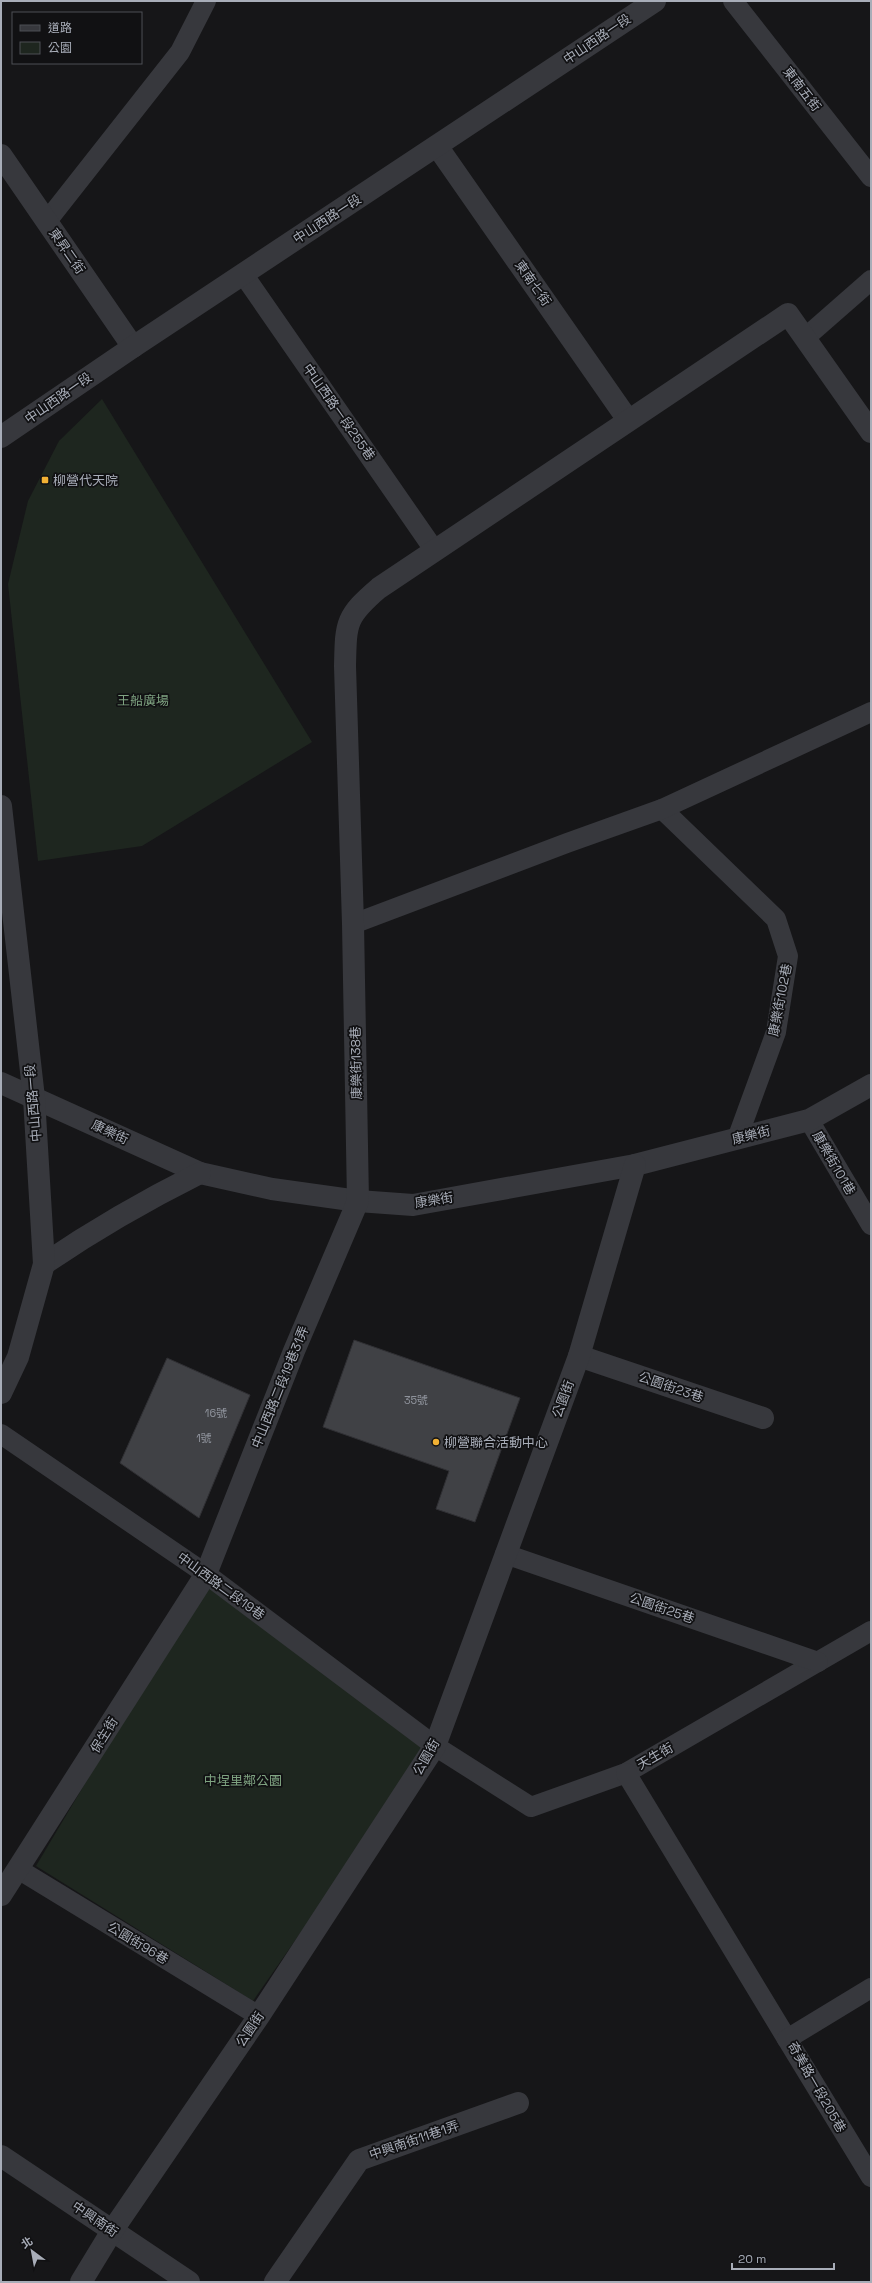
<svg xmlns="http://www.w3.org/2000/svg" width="872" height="2283" font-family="'Space Grotesk','Noto Sans TC',sans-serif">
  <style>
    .green { fill: #1e261f }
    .building { fill: #404145; stroke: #303034 }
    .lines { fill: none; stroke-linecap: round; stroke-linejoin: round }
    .service { stroke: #37383d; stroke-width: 20 }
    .minor { stroke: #37383d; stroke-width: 22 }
    .tertiary { stroke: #37383d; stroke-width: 22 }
    .poi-dot { fill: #f2b134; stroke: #111113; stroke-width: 1.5 }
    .labels { text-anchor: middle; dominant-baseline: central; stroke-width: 3.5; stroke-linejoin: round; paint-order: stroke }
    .number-label { font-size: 11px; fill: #8e929b }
    .street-label { font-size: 13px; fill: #a8adb8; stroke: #111113 }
    .poi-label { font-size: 13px; fill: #a8adb8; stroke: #111113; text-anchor: start }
    .park-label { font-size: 13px; fill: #7fa381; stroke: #111113 }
  </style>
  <rect width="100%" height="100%" fill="#161618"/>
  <!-- green -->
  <g class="green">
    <polygon points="102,399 312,742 142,846 38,861 8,584 28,501 59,441"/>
    <polygon points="206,1580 430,1747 253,2001 36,1866"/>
  </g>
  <!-- building -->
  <g class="building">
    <polygon points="354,1340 520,1398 475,1522 436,1509 449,1471 323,1427"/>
    <polygon points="167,1358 250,1395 199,1518 120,1463"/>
  </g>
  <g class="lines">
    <!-- service -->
    <g class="service">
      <polyline points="733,1 871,177"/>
      <polyline points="47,221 180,52 206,1"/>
      <polyline points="243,274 435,551"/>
      <polyline points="806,337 871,280"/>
      <polyline points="662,809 776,919 788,956 776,1032 737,1139"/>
      <polyline points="353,924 567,843 662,809 871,712"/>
      <polyline points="809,1120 871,1225"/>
      <polyline points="1,1434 206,1574 435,1746 531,1807 626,1773 871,1631"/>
      <polyline points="505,1554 818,1662"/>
      <polyline points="626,1773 787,2039"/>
      <polyline points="18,1869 259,2016"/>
      <polyline points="871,1988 787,2039 871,2177"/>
    </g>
    <!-- minor -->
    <g class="minor">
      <polyline points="437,146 628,420"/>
      <polyline points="1,155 133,347"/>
      <polyline points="1,1083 200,1173 272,1189 358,1201 413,1205 635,1165 809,1120 871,1085"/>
      <path d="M44,1264C94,1230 146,1200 200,1173"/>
      <polyline points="579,1356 763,1418"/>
      <path d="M1,1895L206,1574L294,1351L358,1201L353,924L345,666C346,623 345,617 379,588L788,314L871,432"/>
      <polyline points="1,2156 189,2282"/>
      <polyline points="81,2282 112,2231 259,2016 435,1746 579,1356 635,1165"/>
      <polyline points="275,2282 359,2160 518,2103"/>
    </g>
    <!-- tertiary -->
    <g class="tertiary">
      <polyline points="1,437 133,347 655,1"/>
      <polyline points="1,806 34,1098 44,1264 18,1357 1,1393"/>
    </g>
  </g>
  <!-- markers -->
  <g class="poi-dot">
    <rect x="41" y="476" width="8" height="8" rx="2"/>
    <circle cx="436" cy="1442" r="4"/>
  </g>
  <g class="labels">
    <!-- number labels -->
    <g class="number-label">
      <text x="416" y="1400">35號</text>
      <text x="216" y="1413">16號</text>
      <text x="204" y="1438">1號</text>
    </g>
    <!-- street labels -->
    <g class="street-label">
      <text transform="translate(597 39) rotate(-34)">中山西路一段</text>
      <text transform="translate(802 89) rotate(52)">東南五街</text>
      <text transform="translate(327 219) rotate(-33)">中山西路一段</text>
      <text transform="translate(67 251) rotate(55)">東昇二街</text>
      <text transform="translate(533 283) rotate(55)">東南七街</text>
      <text transform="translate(58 398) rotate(-35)">中山西路一段</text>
      <text transform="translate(339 412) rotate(55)">中山西路一段255巷</text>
      <text transform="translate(780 1000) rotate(-79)">康樂街102巷</text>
      <text transform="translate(356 1063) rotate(-91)">康樂街138巷</text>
      <text transform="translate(33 1103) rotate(-95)">中山西路一段</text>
      <text transform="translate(110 1132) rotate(25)">康樂街</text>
      <text transform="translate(751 1135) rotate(-14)">康樂街</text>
      <text transform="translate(834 1163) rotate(60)">康樂街101巷</text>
      <text transform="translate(434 1200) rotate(-9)">康樂街</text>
      <text transform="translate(280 1387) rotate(-68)">中山西路二段19巷31弄</text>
      <text transform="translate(671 1387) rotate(19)">公園街23巷</text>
      <text transform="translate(563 1399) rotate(-70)">公園街</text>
      <text transform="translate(221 1586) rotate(36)">中山西路二段19巷</text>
      <text transform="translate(662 1608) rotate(19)">公園街25巷</text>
      <text transform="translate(104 1735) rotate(-58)">保生街</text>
      <text transform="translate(655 1756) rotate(-30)">天生街</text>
      <text transform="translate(426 1757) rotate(-60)">公園街</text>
      <text transform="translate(138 1943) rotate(31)">公園街96巷</text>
      <text transform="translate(250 2029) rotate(-56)">公園街</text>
      <text transform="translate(817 2087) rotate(60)">奇美路一段205巷</text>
      <text transform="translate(414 2140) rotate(-19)">中興南街11巷1弄</text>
      <text transform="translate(95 2219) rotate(34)">中興南街</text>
    </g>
    <!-- poi labels -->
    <g class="poi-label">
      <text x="53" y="480">柳營代天院</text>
      <text x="444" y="1442">柳營聯合活動中心</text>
    </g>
    <!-- park labels -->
    <g class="park-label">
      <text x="143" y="700">王船廣場</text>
      <text x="243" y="1780">中埕里鄰公園</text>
    </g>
  </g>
  <!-- border -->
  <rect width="872" height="2283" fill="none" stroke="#a8adb8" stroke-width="4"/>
  <!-- legend -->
  <rect x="12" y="12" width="130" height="52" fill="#111113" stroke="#4d4f55"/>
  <rect x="20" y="25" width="20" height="6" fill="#37383d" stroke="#4d4f55"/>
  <text x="48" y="32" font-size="12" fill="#a8adb8">道路</text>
  <rect x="20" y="42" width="20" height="12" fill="#1e261f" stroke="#4d4f55"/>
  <text x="48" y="52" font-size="12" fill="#a8adb8">公園</text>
  <!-- north arrow -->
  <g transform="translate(32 2251) rotate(328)" stroke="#111113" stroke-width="3" paint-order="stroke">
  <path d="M0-3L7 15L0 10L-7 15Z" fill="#a8adb8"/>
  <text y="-6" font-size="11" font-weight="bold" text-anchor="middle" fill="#a8adb8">北</text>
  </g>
  <!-- scale -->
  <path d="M732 2263v6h102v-6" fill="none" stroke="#a8adb8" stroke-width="2"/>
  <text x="738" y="2263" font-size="12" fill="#a8adb8" stroke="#111113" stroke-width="3" paint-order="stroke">20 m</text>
</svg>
